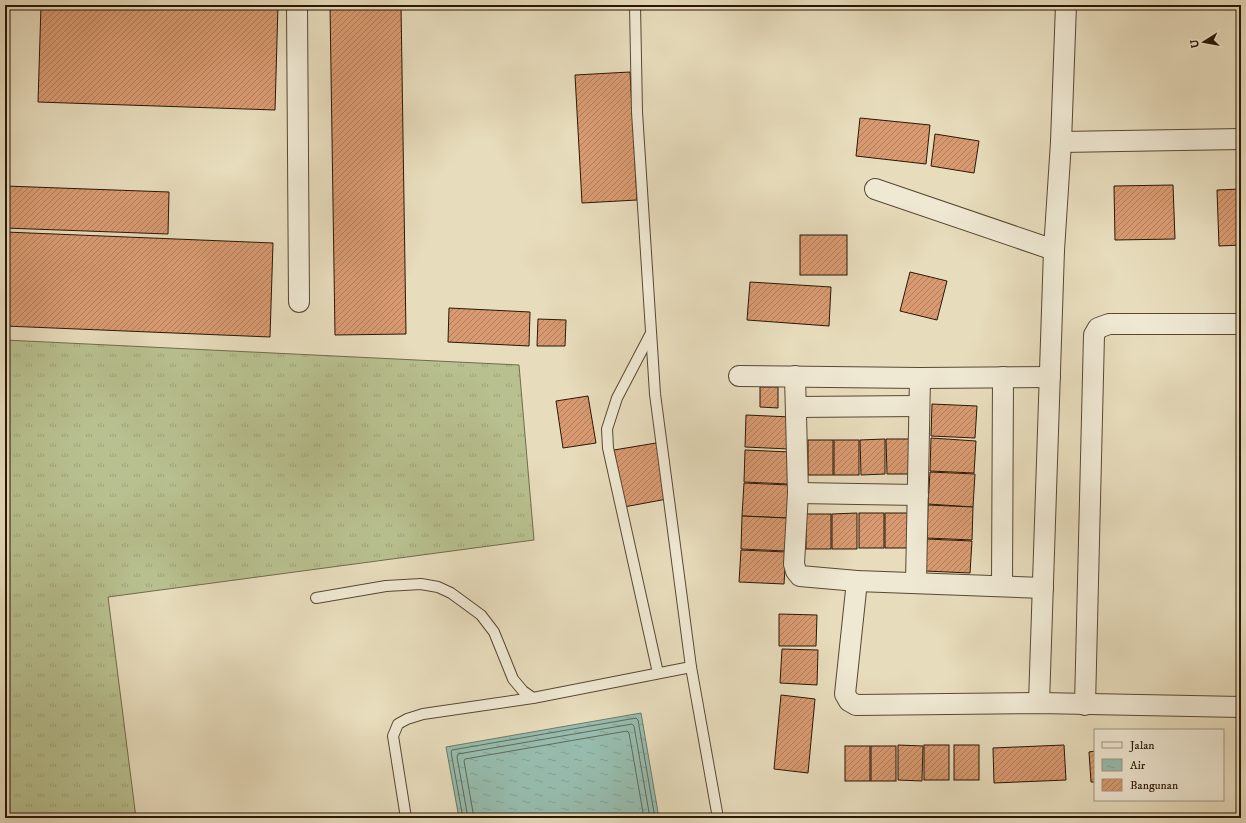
<svg xmlns="http://www.w3.org/2000/svg" width="1246" height="823" font-family="'IM FELL DW Pica',serif">
  <style>
    .grass { fill: url(#grass-tufts); stroke: #716c4a }
    .water { fill: url(#water-ripples); stroke: #6b7a6a }
    .lines { fill: none; stroke-linecap: round; stroke-linejoin: round }
    .shore { stroke: #606a59; stroke-width: 1 }
    .building { fill: url(#building-hatch); stroke: #2a1704 }
    .lane-casing { stroke: #594832; stroke-width: 12 }
    .street-casing { stroke: #594832; stroke-width: 22 }
    .lane { stroke: #efe8d3; stroke-width: 10 }
    .street { stroke: #efe8d3; stroke-width: 20 }
  </style>
  <defs>
    <pattern id="grass-tufts" width="24" height="20" patternUnits="userSpaceOnUse"><rect width="24" height="20" fill="#b8c08f"/><path d="M3 7l-1-3M5 7V3M7 7l1-3M15 17l-1-3M17 17v-4M19 17l1-3" fill="none" stroke="#9ea47a"/></pattern>
    <pattern id="water-ripples" width="26" height="14" patternUnits="userSpaceOnUse"><rect width="26" height="14" fill="#97bcae"/><path d="M2 4q2-2 4 0t4 0M15 11q2-2 4 0t4 0" fill="none" stroke="#82a194"/></pattern>
    <pattern id="building-hatch" width="6" height="6" patternUnits="userSpaceOnUse"><rect width="6" height="6" fill="#d99a71"/><path d="M-1 1l2-2M0 6l6-6M5 7l2-2" fill="none" stroke="#b07d5b"/></pattern>
  </defs>
  <rect width="100%" height="100%" fill="#e7dcbc"/>
  <filter id="stains"><feTurbulence type="fractalNoise" baseFrequency=".005" numOctaves="4"/><feColorMatrix values="0 0 0 0 .2 0 0 0 0 .09 0 0 0 0 .02 0 0 0 .5 -.17"/></filter>
  <radialGradient id="worn" r=".72"><stop offset=".6" stop-color="#630" stop-opacity="0"/><stop offset="1" stop-color="#630" stop-opacity=".3"/></radialGradient>
  <!-- grass -->
  <polygon class="grass" points="5,340 519,365 534,540 108,597 136,818 5,818"/>
  <!-- water -->
  <polygon class="water" points="641,713 659,818 459,818 446,747"/>
  <g class="lines">
    <!-- shore -->
    <g class="shore">
      <polyline points="463,818 451,752 452,750 636,718 638,720 655,818"/>
      <polyline points="468,818 457,757 458,754 632,724 634,726 650,818"/>
      <polyline points="474,818 464,761 465,759 627,731 629,733 644,818"/>
    </g>
  </g>
  <!-- building -->
  <g class="building">
    <polygon points="41,5 278,5 275,110 38,102"/>
    <polygon points="330,5 401,5 406,334 335,335"/>
    <polygon points="630,72 637,200 582,203 575,75"/>
    <polygon points="860,118 930,125 926,164 856,156"/>
    <polygon points="935,134 979,141 974,173 931,166"/>
    <polygon points="1173,185 1175,239 1115,240 1114,186"/>
    <polygon points="5,186 169,192 168,234 5,228"/>
    <polygon points="1241,189 1241,245 1219,246 1217,190"/>
    <polygon points="5,232 273,243 270,337 5,326"/>
    <rect x="800" y="235" width="47" height="40"/>
    <polygon points="910,272 947,281 937,320 900,311"/>
    <polygon points="750,282 831,287 829,326 747,320"/>
    <polygon points="449,308 530,312 529,346 448,342"/>
    <polygon points="538,319 566,320 565,346 537,346"/>
    <polygon points="760,387 778,387 778,408 760,407"/>
    <polygon points="588,396 596,443 563,448 556,401"/>
    <polygon points="932,404 977,406 975,438 931,436"/>
    <polygon points="746,415 791,417 789,449 745,447"/>
    <polygon points="931,438 976,441 974,473 930,471"/>
    <polygon points="885,439 885,474 861,475 860,440"/>
    <polygon points="886,439 912,439 911,474 887,474"/>
    <rect x="808" y="440" width="25" height="35"/>
    <rect x="834" y="440" width="25" height="35"/>
    <polygon points="656,443 667,499 624,507 614,450"/>
    <polygon points="745,450 790,452 788,484 744,482"/>
    <polygon points="930,472 975,474 973,507 928,504"/>
    <polygon points="744,483 789,485 787,518 742,516"/>
    <polygon points="928,505 973,507 972,540 927,538"/>
    <polygon points="857,513 857,549 832,549 832,514"/>
    <rect x="859" y="513" width="25" height="35"/>
    <polygon points="885,513 909,513 910,548 885,548"/>
    <rect x="806" y="514" width="25" height="35"/>
    <polygon points="742,516 787,518 786,551 741,549"/>
    <polygon points="927,539 972,541 970,573 925,571"/>
    <polygon points="741,550 786,552 784,584 739,582"/>
    <polygon points="779,614 817,615 816,646 779,646"/>
    <polygon points="782,649 818,650 817,685 780,683"/>
    <polygon points="781,695 815,699 808,773 774,769"/>
    <polygon points="898,745 923,746 922,781 898,780"/>
    <rect x="924" y="745" width="25" height="35"/>
    <rect x="954" y="745" width="25" height="35"/>
    <polygon points="1064,745 1066,780 994,783 993,748"/>
    <rect x="845" y="746" width="25" height="35"/>
    <rect x="871" y="746" width="25" height="35"/>
    <polygon points="1095,751 1095,782 1091,782 1089,752"/>
  </g>
  <g class="lines">
    <!-- lane casing -->
    <g class="lane-casing">
      <g id="lane">
        <polyline points="635,5 637,112 655,394 691,667 718,818"/>
        <polyline points="651,333 617,398 607,429 608,448 658,673"/>
        <polyline points="316,598 386,586 421,584 438,587 451,593 481,615 494,632 513,679 523,691 533,698 691,667"/>
        <polyline points="406,818 393,736 398,724 407,719 423,714 533,698"/>
      </g>
    </g>
    <!-- street casing -->
    <g class="street-casing">
      <g id="street">
        <polyline points="297,5 299,302"/>
        <polyline points="1061,142 1241,139"/>
        <polyline points="875,189 1054,250"/>
        <polyline points="739,376 920,378 1050,377"/>
        <polyline points="795,376 798,493 794,564 796,571 800,576 857,581 1043,588"/>
        <polyline points="796,407 919,406"/>
        <polyline points="798,493 918,495"/>
        <polyline points="857,581 845,694 849,701 856,705 1039,703 1241,707"/>
        <polyline points="916,583 920,378"/>
        <polyline points="1002,586 1003,377"/>
        <polyline points="1039,703 1054,250 1061,142 1066,5"/>
        <polyline points="1085,705 1094,335 1098,328 1109,324 1241,324"/>
      </g>
    </g>
    <!-- lane -->
    <use href="#lane" class="lane"/>
    <!-- street -->
    <use href="#street" class="street"/>
  </g>
  <!-- margin -->
  <rect width="1246" height="823" fill="none" stroke="#e7dcbc" stroke-width="20"/>
  <rect x="6" y="6" width="1234" height="811" fill="none" stroke="#2a1704" stroke-width="2"/>
  <rect x="10" y="10" width="1226" height="803" fill="none" stroke="#2a1704"/>
  <!-- legend -->
  <rect x="1094" y="729" width="130" height="72" fill="#efe8d3" stroke="#a09480"/>
  <rect x="1102" y="742" width="20" height="6" fill="#efe8d3" stroke="#a09480"/>
  <text x="1130" y="749" font-size="12" fill="#2a1704">Jalan</text>
  <rect x="1102" y="759" width="20" height="12" fill="url(#water-ripples)" stroke="#a09480"/>
  <text x="1130" y="769" font-size="12" fill="#2a1704">Air</text>
  <rect x="1102" y="779" width="20" height="12" fill="url(#building-hatch)" stroke="#a09480"/>
  <text x="1130" y="789" font-size="12" fill="#2a1704">Bangunan</text>
  <!-- north arrow -->
  <g transform="translate(1204 42) rotate(259)" stroke="#efe8d3" stroke-width="3" paint-order="stroke">
  <path d="M0-3L7 15L0 10L-7 15Z" fill="#2a1704"/>
  <text y="-6" font-size="11" font-weight="bold" text-anchor="middle" fill="#2a1704">U</text>
  </g>
  <rect width="100%" height="100%" filter="url(#stains)"/>
  <rect width="100%" height="100%" fill="url(#worn)"/>
</svg>
